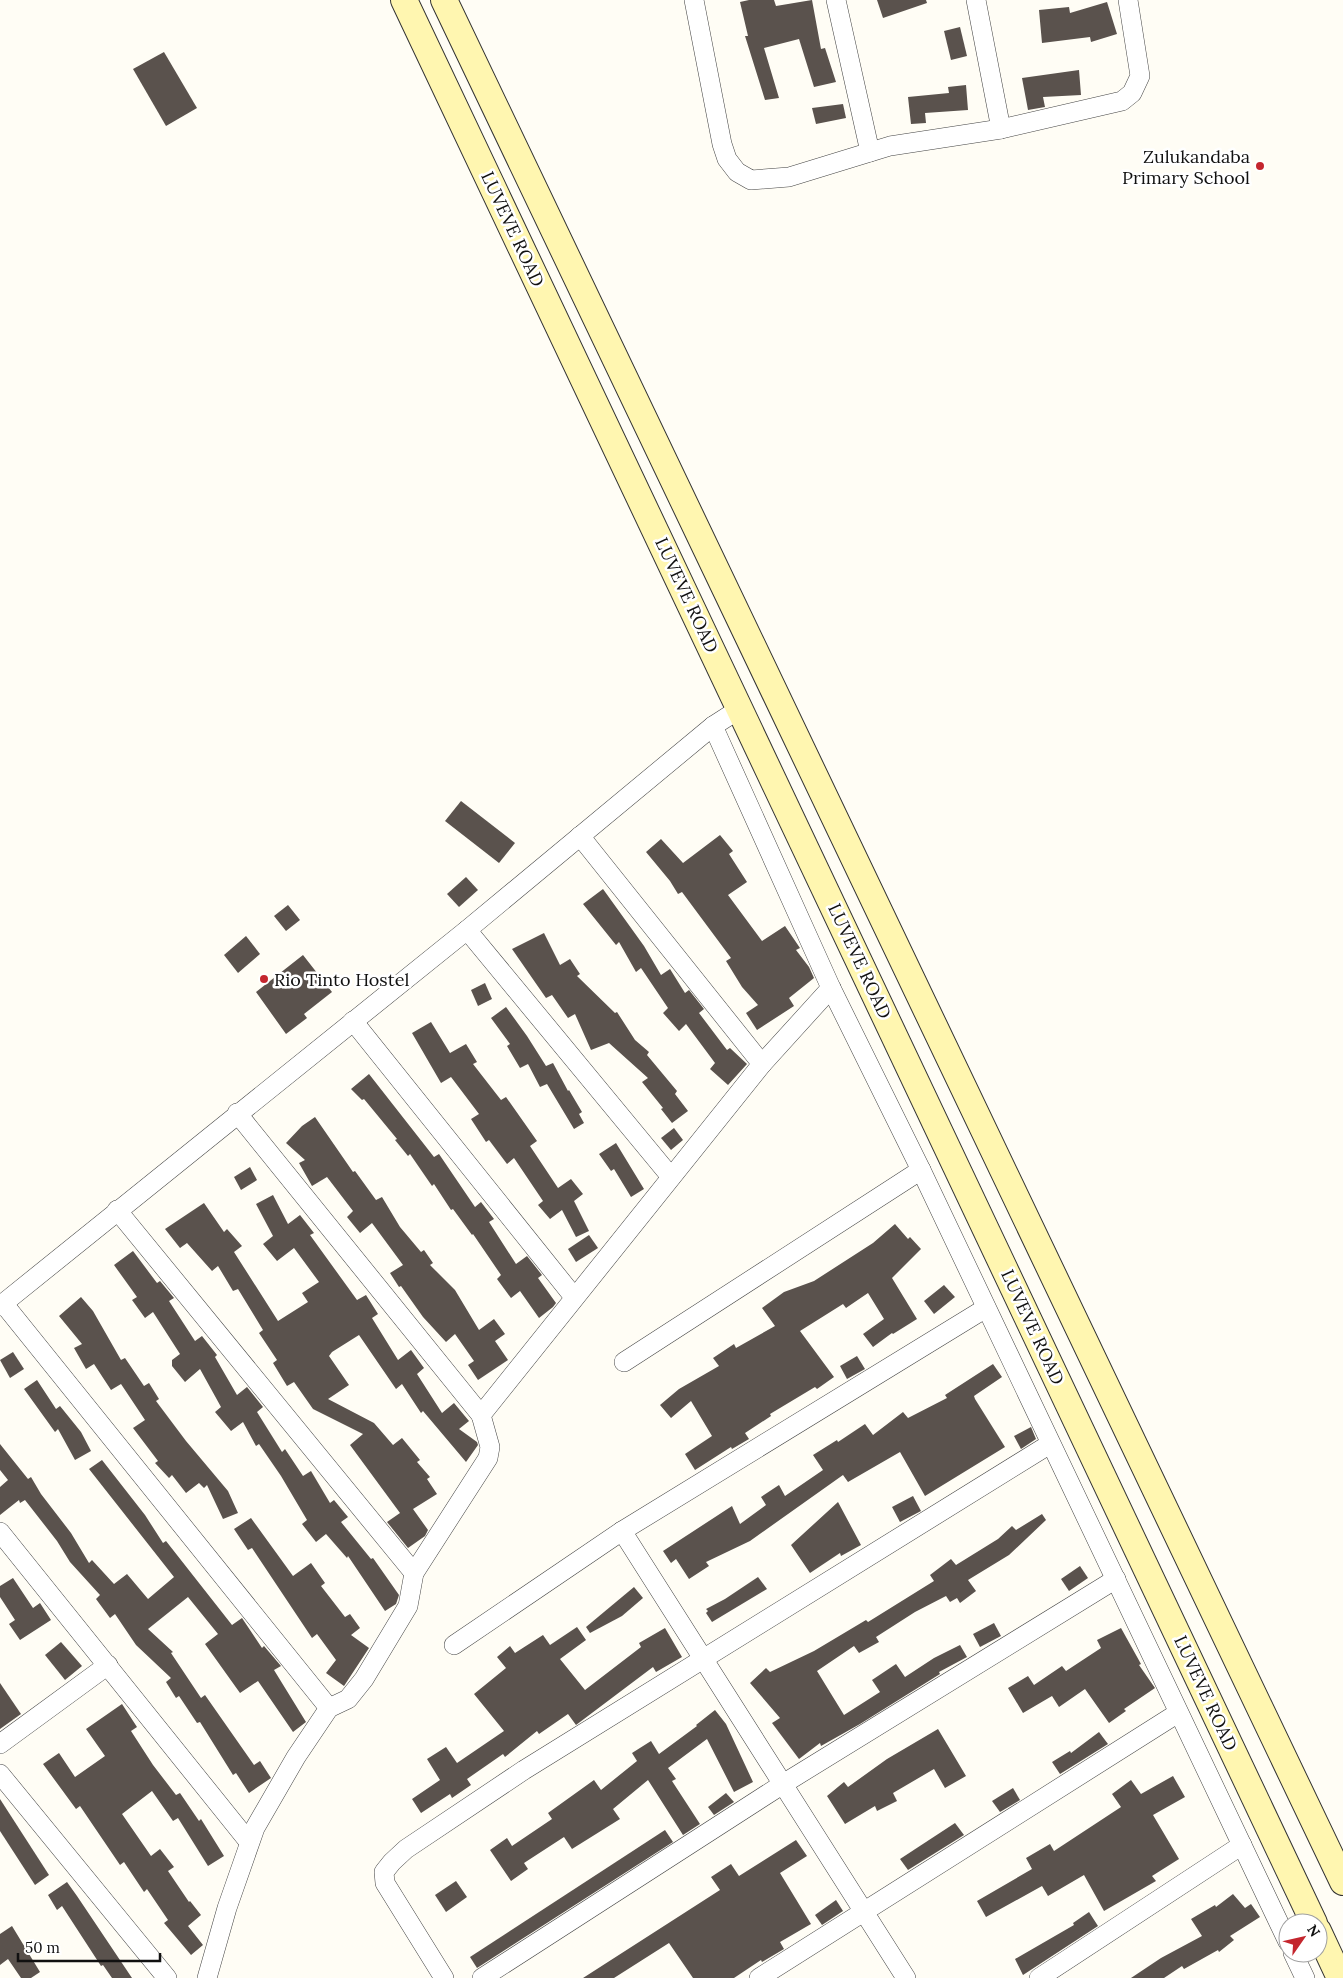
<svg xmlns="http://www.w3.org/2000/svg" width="1343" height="1978" font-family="Lora,serif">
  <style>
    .building { fill: #5a524d }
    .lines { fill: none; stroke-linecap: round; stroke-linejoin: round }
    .street-casing { stroke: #444; stroke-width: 20 }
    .secondary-casing { stroke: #333; stroke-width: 28 }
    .street { stroke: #fff; stroke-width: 19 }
    .secondary { stroke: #fff6b0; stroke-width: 26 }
    .poi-dot { fill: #c4262e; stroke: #fff; stroke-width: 2 }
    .labels { text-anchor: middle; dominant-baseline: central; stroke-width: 5; stroke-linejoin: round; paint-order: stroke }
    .poi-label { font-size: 18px; fill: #111; stroke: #fff; text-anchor: end }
    .street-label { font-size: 18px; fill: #111; stroke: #fff }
  </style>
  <rect width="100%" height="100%" fill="#fffdf5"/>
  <!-- building -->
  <g class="building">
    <polygon points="749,0 774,0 776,6 812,0 821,49 825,48 836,82 814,87 799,39 764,48 779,98 765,100 745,36 748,36 740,2"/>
    <polygon points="877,0 926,0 927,3 883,18"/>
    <polygon points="1107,2 1117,34 1091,42 1090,37 1042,43 1039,10 1069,7 1070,13"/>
    <polygon points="960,27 967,56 951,60 944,31"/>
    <polygon points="164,52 197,108 166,126 133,69"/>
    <polygon points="1079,70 1081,95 1043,97 1045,107 1028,110 1022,78"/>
    <polygon points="966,85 968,110 925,113 926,123 911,124 908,97 949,93 948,87"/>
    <polygon points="843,104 846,118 816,124 812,108"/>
    <polygon points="461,801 515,843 499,863 445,821"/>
    <polygon points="720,835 733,851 729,854 747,882 728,895 762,941 785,926 800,948 796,950 809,967 814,978 789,998 794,1006 757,1030 746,1013 758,1005 742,987 726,961 731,958 682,892 678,894 670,881 646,852 661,839 683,863"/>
    <polygon points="466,877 478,890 459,907 447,894"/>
    <polygon points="603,889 644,946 661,975 670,969 685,993 689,990 704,1009 699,1013 727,1050 730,1048 747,1064 728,1085 710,1069 715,1063 686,1024 679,1031 663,1013 668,1008 641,968 636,972 619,942 616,945 583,904"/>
    <polygon points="288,905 300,920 286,931 274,916"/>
    <polygon points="544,933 560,965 570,959 580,974 577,976 615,1013 617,1012 635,1040 649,1052 647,1055 677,1091 675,1094 688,1111 672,1123 661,1109 663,1108 642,1082 648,1078 609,1043 591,1050 575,1014 568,1018 552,995 546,998 512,949"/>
    <polygon points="246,936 260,954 238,973 224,955"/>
    <polygon points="303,955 332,992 304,1014 307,1018 286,1034 256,992"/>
    <polygon points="485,983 492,999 478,1006 471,990"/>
    <polygon points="506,1007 527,1036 546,1066 553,1063 568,1091 569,1090 582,1112 579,1114 584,1123 574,1129 547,1084 540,1087 528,1064 520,1068 507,1046 510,1044 491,1018"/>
    <polygon points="431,1022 450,1053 466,1044 477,1062 473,1064 501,1100 506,1097 537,1141 530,1146 558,1188 571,1179 583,1194 574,1201 589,1231 576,1237 562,1210 550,1219 538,1205 543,1201 514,1158 507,1164 489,1140 486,1142 471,1119 479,1114 451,1077 441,1083 412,1033"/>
    <polygon points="369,1074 434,1157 439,1154 475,1207 481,1202 494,1219 489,1222 516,1264 527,1256 542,1275 538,1278 556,1303 553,1307 539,1318 520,1291 511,1298 497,1279 501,1275 473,1234 472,1235 453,1209 451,1210 434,1184 432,1186 410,1154 408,1156 395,1140 397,1139 364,1099 362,1100 351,1089"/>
    <polygon points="315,1117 353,1172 355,1171 376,1200 382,1197 400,1227 421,1252 424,1250 433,1263 430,1265 455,1290 479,1330 494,1319 505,1334 495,1341 508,1360 478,1380 468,1365 474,1361 455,1334 446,1342 423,1317 401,1286 399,1287 390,1273 403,1265 372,1223 360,1233 347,1217 353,1211 327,1177 312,1186 299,1163 305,1160 286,1143 302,1126"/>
    <polygon points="674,1128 683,1140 671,1150 661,1138"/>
    <polygon points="616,1143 644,1189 631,1197 614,1169 611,1171 599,1154"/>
    <polygon points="250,1167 257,1180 241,1190 234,1177"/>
    <polygon points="273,1195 288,1224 300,1215 314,1233 310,1235 357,1300 366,1295 378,1314 372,1318 398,1360 411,1350 424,1368 417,1374 442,1413 454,1403 469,1421 459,1429 477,1442 478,1445 466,1462 423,1411 421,1413 402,1384 396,1389 359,1335 332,1352 329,1356 349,1385 328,1399 374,1423 393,1445 402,1438 420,1460 417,1462 430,1477 427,1479 437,1494 413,1509 428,1530 425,1536 408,1548 387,1522 400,1513 350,1445 363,1434 313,1409 294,1382 287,1386 273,1363 277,1360 259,1333 263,1330 238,1289 233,1291 218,1266 212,1271 187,1243 180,1248 165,1229 204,1203 224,1232 227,1229 242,1246 234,1252 278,1321 308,1302 302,1293 319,1282 294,1248 277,1261 263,1244 273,1236 256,1204"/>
    <polygon points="895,1224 908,1239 910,1237 921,1249 892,1278 917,1319 893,1334 892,1333 873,1347 863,1334 884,1319 868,1293 846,1308 843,1304 800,1331 834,1377 817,1389 815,1387 770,1414 771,1416 745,1433 749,1439 732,1449 731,1447 695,1470 685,1454 712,1436 691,1401 671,1418 660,1405 679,1389 719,1366 713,1358 734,1344 736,1348 775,1326 762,1308 784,1292 814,1281 873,1243"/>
    <polygon points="589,1235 598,1248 576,1262 568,1249"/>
    <polygon points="133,1251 157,1283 160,1281 174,1298 169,1301 195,1341 202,1336 217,1355 215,1357 237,1395 247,1387 263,1407 257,1412 282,1452 285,1449 303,1476 311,1471 330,1503 334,1500 348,1517 341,1522 371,1559 373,1558 392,1585 399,1595 396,1604 385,1611 348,1556 347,1558 326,1534 316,1542 302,1524 307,1520 281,1476 259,1444 256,1446 243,1422 231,1431 215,1412 221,1407 200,1369 185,1382 172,1366 172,1360 180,1354 153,1312 145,1318 132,1300 137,1297 114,1265"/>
    <polygon points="944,1285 955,1297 934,1314 924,1301"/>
    <polygon points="81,1297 93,1311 121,1360 125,1358 144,1386 149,1383 159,1399 156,1401 186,1441 228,1491 238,1513 223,1519 207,1485 204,1488 199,1483 186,1493 172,1475 169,1478 155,1463 158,1461 133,1428 145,1420 121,1384 111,1390 94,1364 86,1369 74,1348 82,1344 59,1316"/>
    <polygon points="13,1352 24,1369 10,1378 0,1360"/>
    <polygon points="857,1356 865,1369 847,1379 840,1366"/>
    <polygon points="993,1364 1002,1377 974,1396 975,1399 1005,1447 925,1496 900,1452 848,1482 843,1475 750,1541 706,1562 709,1566 689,1579 676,1559 671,1563 663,1551 732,1506 740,1524 766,1505 761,1497 779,1485 785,1496 823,1470 813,1455 837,1440 838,1442 865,1424 873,1435 903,1412 908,1418 947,1398 945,1395"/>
    <polygon points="37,1380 56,1409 60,1406 81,1432 91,1451 75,1460 58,1429 55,1432 24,1389"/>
    <polygon points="1031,1427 1036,1439 1021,1449 1014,1436"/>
    <polygon points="0,1444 28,1479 31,1477 41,1494 71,1533 89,1563 92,1560 114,1584 127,1574 148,1599 174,1577 89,1469 102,1460 145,1515 163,1543 166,1541 232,1625 242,1618 262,1648 264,1646 281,1666 274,1670 306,1722 293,1732 258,1681 240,1693 205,1644 218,1634 188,1597 148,1629 173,1652 171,1653 201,1698 205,1695 254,1765 260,1761 271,1778 249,1793 236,1773 233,1775 200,1722 197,1723 179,1696 176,1698 166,1682 171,1678 136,1645 115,1614 110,1618 96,1599 100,1595 70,1562 57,1541 25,1500 20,1503 19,1500 0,1515 0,1487 8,1480 0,1470"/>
    <polygon points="913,1496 921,1511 900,1522 892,1507"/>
    <polygon points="838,1502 861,1545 841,1556 840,1553 810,1573 791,1545"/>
    <polygon points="1042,1514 1046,1520 1009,1555 968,1580 976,1591 960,1603 957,1598 950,1602 946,1596 915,1612 876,1637 879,1642 859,1653 854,1646 817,1671 844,1715 880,1692 872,1680 896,1664 905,1677 934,1658 960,1645 967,1657 939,1672 940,1674 860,1724 821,1746 820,1743 799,1759 772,1723 780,1718 750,1683 766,1668 770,1672 814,1651 866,1620 868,1622 934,1581 930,1575 951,1559 956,1565 998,1539 1012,1526 1016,1530"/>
    <polygon points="251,1518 293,1576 311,1563 325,1583 321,1586 345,1617 350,1614 360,1628 351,1635 369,1648 344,1686 326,1673 336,1660 317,1634 312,1638 252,1548 248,1550 234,1529"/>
    <polygon points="1080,1566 1088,1578 1069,1591 1061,1579"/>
    <polygon points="758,1577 767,1589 712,1622 706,1613 708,1611 706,1609 725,1599"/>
    <polygon points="13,1578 33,1608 40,1603 51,1620 20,1640 9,1624 15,1620 0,1597 0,1586"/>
    <polygon points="634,1587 643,1598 622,1616 590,1633 586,1627"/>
    <polygon points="994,1623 1001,1636 980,1647 973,1634"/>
    <polygon points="577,1627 586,1640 560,1659 585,1690 641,1647 639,1643 665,1628 682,1657 656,1672 653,1667 576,1725 568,1714 539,1734 537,1731 505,1757 503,1754 467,1779 471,1785 452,1798 450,1794 421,1813 412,1799 440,1780 427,1759 446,1747 457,1763 504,1731 474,1694 506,1668 497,1657 510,1646 515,1653 543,1635 550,1645"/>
    <polygon points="1121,1628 1141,1664 1139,1665 1155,1688 1124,1709 1126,1711 1109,1723 1085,1689 1059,1707 1052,1696 1023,1713 1008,1688 1028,1676 1034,1685 1062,1666 1066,1671 1101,1648 1097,1640"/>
    <polygon points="61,1642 82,1666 65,1680 45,1655"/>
    <polygon points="0,1683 21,1714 0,1729"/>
    <polygon points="122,1704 137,1727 131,1731 153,1765 176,1795 180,1793 199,1821 201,1819 224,1856 208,1866 178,1818 173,1821 152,1791 122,1814 151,1856 160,1849 174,1867 168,1871 189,1902 190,1901 201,1915 188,1926 203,1945 191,1955 164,1923 168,1920 147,1889 144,1892 124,1862 120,1865 80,1806 76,1809 43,1764 59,1753 75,1777 105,1756 86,1729"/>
    <polygon points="715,1710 726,1724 753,1782 734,1792 707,1739 668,1768 676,1779 672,1781 700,1824 683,1835 648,1780 613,1809 620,1819 572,1849 564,1837 524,1863 528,1869 511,1881 490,1850 507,1838 512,1846 552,1819 548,1813 594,1780 601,1790 637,1761 632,1753 651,1741 659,1754 697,1726 696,1725"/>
    <polygon points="938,1729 966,1776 945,1788 934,1769 893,1793 897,1801 877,1811 875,1806 845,1824 827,1796 844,1782 848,1787 887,1759"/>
    <polygon points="1099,1732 1108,1744 1060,1774 1052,1762 1070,1751 1071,1753"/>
    <polygon points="1173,1776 1185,1797 1153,1815 1179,1859 1152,1876 1156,1881 1104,1911 1084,1875 1048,1896 1042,1886 986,1917 977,1901 1032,1869 1026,1858 1050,1844 1054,1851 1121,1807 1112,1794 1131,1780 1141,1794"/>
    <polygon points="1013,1788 1020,1800 1000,1812 992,1801"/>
    <polygon points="726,1793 734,1802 714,1815 708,1807"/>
    <polygon points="0,1799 49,1875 35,1885 0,1831"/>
    <polygon points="955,1823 964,1835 908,1870 900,1859"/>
    <polygon points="665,1830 673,1842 477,1968 470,1957"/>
    <polygon points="796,1840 807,1856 780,1873 811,1924 780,1942 784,1949 762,1962 761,1960 734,1978 693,1978 669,1943 614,1978 583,1978 720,1890 711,1877 731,1864 739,1876"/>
    <polygon points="456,1881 467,1897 446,1912 435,1895"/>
    <polygon points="67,1882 77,1896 132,1978 112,1978 103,1965 101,1966 62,1906 57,1910 48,1895"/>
    <polygon points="1233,1894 1245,1908 1251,1904 1260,1917 1230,1936 1234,1940 1219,1952 1218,1950 1184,1969 1182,1966 1164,1978 1131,1978 1161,1958 1202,1936 1191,1919 1215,1905 1216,1907"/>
    <polygon points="836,1900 843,1911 822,1925 815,1915"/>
    <polygon points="1089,1912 1098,1926 1023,1975 1015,1959 1074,1925 1073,1923"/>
    <polygon points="12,1926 40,1972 31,1978 21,1978 8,1959 0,1965 0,1934"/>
  </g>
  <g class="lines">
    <!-- street casing -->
    <g class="street-casing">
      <g id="street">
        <polyline points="694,0 722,144 727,159 737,172 751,180 789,177 890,146 1001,129 1122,101 1132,93 1140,76 1128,0"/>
        <polyline points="836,0 870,152"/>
        <polyline points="976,0 1001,129"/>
        <polyline points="713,726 831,988 921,1170 1288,1942"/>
        <polyline points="580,836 762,1064"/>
        <polyline points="467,930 671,1177"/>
        <polyline points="353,1021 574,1297"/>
        <polyline points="237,1113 481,1415"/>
        <polyline points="117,1210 414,1573"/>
        <polyline points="3,1303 329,1708"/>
        <polyline points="0,1306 467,930 713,726 741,708"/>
        <polyline points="624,1362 921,1170"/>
        <polyline points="622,1531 906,1978"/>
        <polyline points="0,1532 249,1842"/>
        <polyline points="454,1645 622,1531 986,1308"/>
        <polyline points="0,1744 108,1665"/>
        <polyline points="0,1774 167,1978"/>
        <polyline points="1293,1953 1305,1978"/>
        <polyline points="207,1978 227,1908 255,1828 296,1757 329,1708 348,1699 364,1679 408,1606 414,1573 488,1458 490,1447 481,1415 762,1064 831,988"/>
        <polyline points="444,1978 385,1883 384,1872 392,1862 406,1849 524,1770 1050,1444"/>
        <polyline points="482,1978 783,1784 1116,1579"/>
        <polyline points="759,1978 1178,1713"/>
        <polyline points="1039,1978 1242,1845"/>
      </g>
    </g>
    <!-- secondary casing -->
    <g class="secondary-casing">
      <g id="secondary">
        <polyline points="404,0 1314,1923"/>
        <polyline points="444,0 1343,1882"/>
        <polyline points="1318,1931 1340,1978"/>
      </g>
    </g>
    <!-- street -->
    <use href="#street" class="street"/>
    <!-- secondary -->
    <use href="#secondary" class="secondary"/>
  </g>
  <!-- markers -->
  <g class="poi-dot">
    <circle cx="1260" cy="166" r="5"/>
    <circle cx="264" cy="979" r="5"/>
  </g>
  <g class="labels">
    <!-- poi labels -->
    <g class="poi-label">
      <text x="1250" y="156">Zulukandaba<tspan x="1250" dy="21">Primary School</tspan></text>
      <text x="274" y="979" text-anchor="start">Rio Tinto Hostel</text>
    </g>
    <!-- street labels -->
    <g class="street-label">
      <text transform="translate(513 229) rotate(65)">LUVEVE ROAD</text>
      <text transform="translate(687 595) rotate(65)">LUVEVE ROAD</text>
      <text transform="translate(860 961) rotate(65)">LUVEVE ROAD</text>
      <text transform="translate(1033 1327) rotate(65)">LUVEVE ROAD</text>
      <text transform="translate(1206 1693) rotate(65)">LUVEVE ROAD</text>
    </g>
  </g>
  <!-- north arrow -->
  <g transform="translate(1303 1938) rotate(56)"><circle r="24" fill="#ffffff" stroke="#a0a0a0"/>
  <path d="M0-4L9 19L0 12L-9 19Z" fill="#c4262e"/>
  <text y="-8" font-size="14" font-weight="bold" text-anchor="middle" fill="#111111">N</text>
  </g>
  <!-- scale -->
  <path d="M18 1953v8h142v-8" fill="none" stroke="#111111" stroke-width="2.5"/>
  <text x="25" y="1953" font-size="15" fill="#111111" stroke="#ffffff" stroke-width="4" paint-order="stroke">50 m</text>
</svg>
